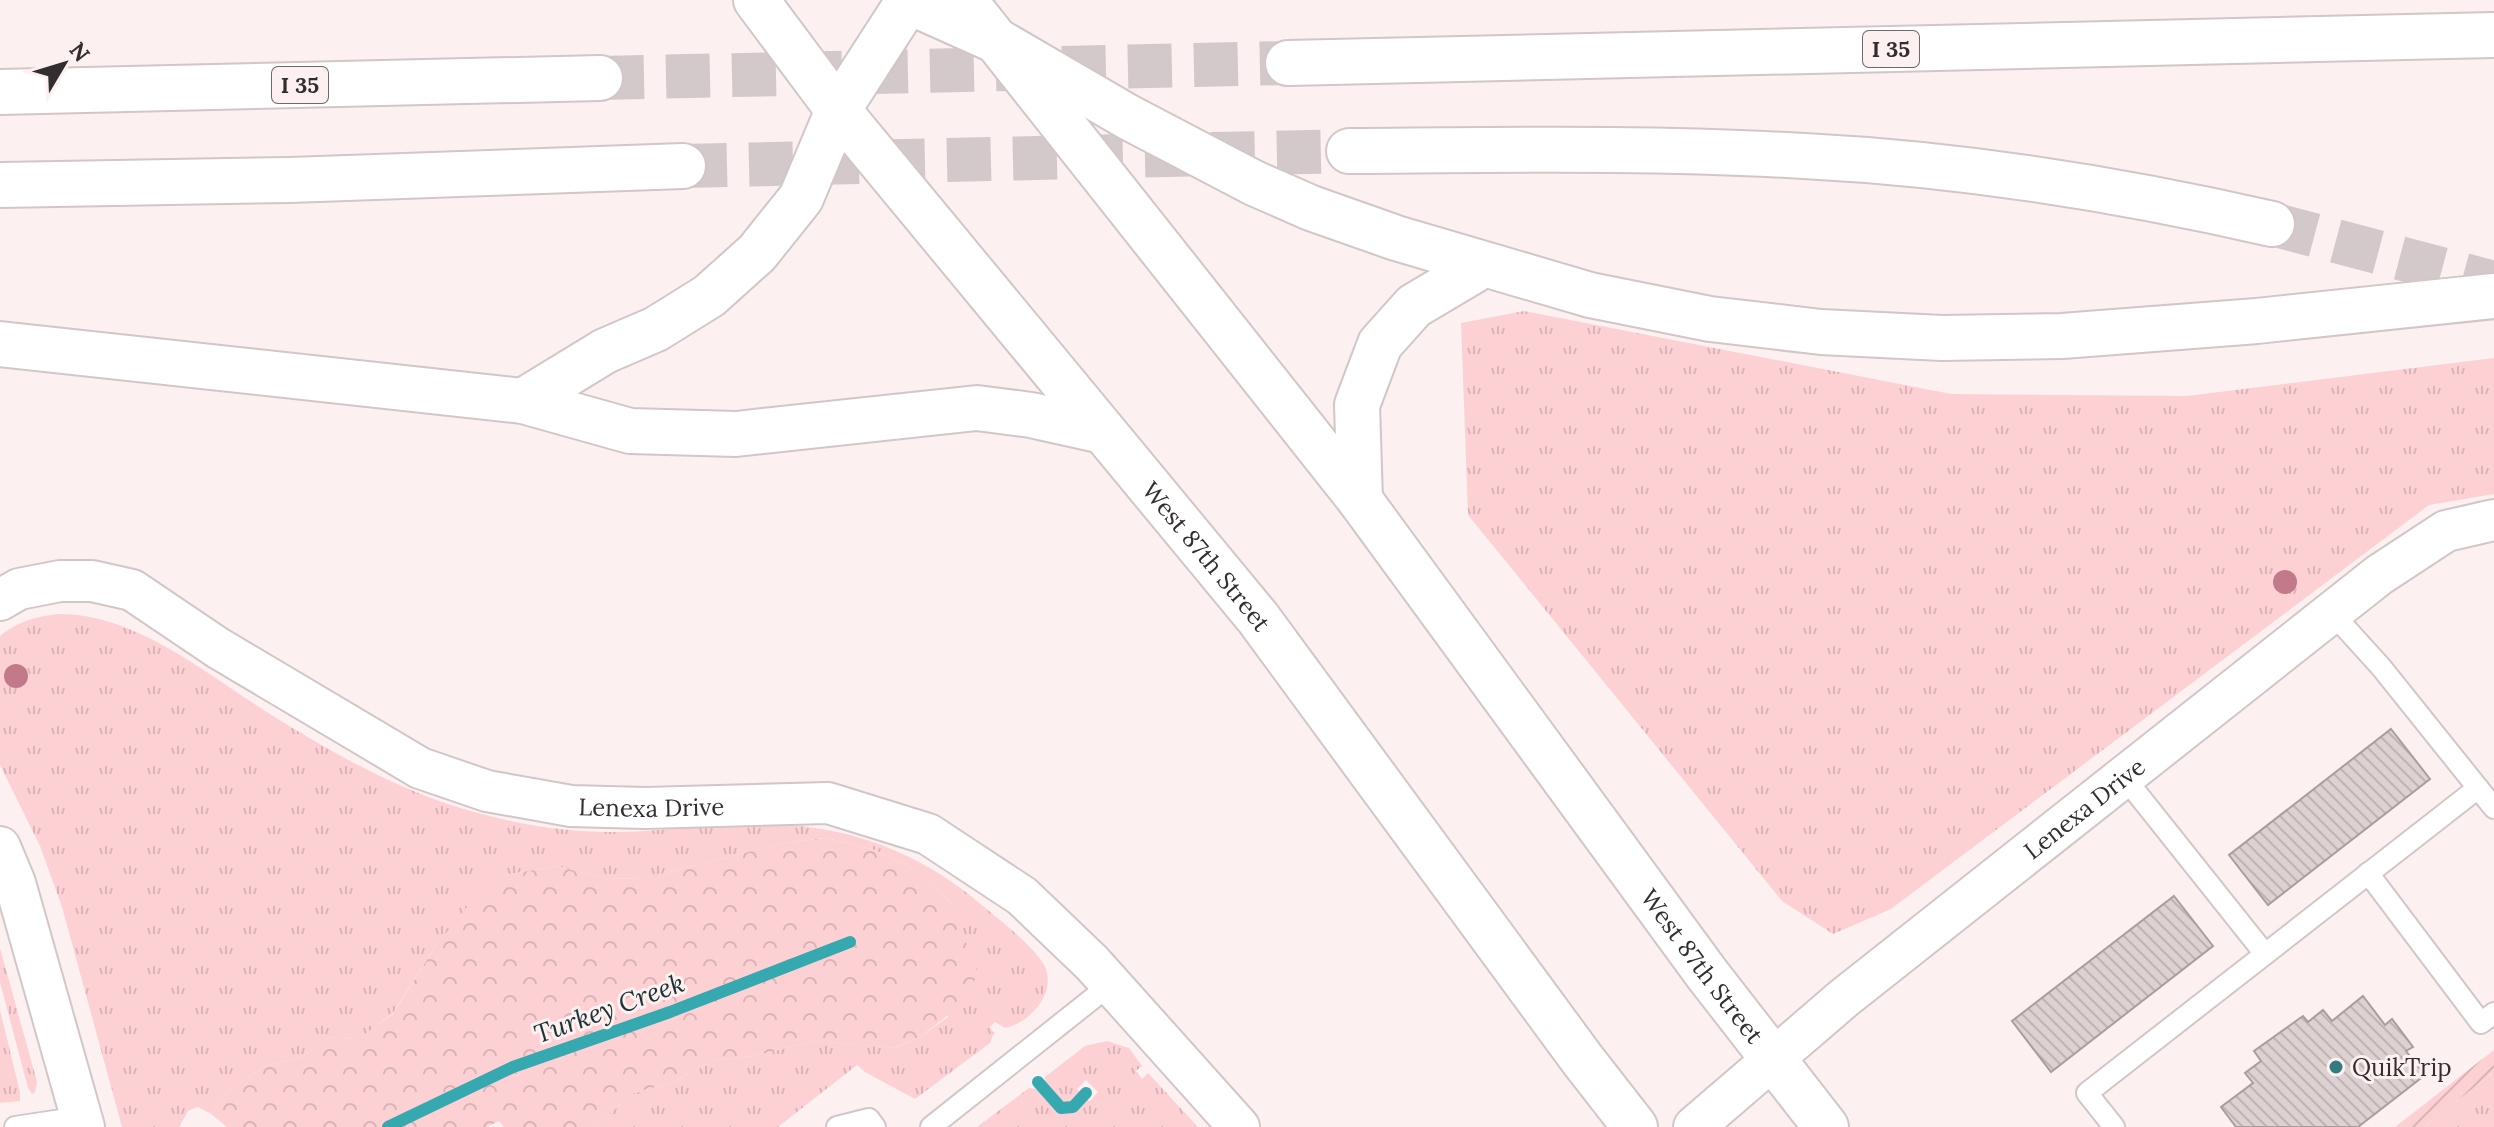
<svg xmlns="http://www.w3.org/2000/svg" width="2494" height="1127" font-family="Lora,serif">
  <style>
    .grass { fill: url(#grass-tufts) }
    .forest { fill: url(#forest-crowns) }
    .garden { fill: url(#garden-furrows) }
    .lines { fill: none; stroke-linecap: round; stroke-linejoin: round }
    .stream { stroke: #36a8b0; stroke-width: 12 }
    .building { fill: url(#building-back-hatch); stroke: #a99e9e; stroke-width: 2 }
    .motorway-tunnel { stroke: #d4c9ca; stroke-width: 44; stroke-dasharray: 44 22; stroke-linecap: butt }
    .service-casing { stroke: #d2c6c7; stroke-width: 24 }
    .minor-casing { stroke: #d2c6c7; stroke-width: 44 }
    .primary-casing { stroke: #d2c6c7; stroke-width: 48 }
    .motorway-casing { stroke: #d2c6c7; stroke-width: 48 }
    .service { stroke: #fff; stroke-width: 20 }
    .minor { stroke: #fff; stroke-width: 40 }
    .primary { stroke: #fff; stroke-width: 44 }
    .motorway { stroke: #fff; stroke-width: 44 }
    .tree { fill: #c27a8a }
    .poi-dot { fill: #337b81; stroke: #fdf0f1; stroke-width: 3 }
    .labels { text-anchor: middle; dominant-baseline: central; stroke-width: 6; stroke-linejoin: round; paint-order: stroke }
    .shield { fill: #fdf0f1; stroke: #6f6868; stroke-width: 2 }
    .shield-label { font-size: 22px; font-weight: bold; fill: #322d2e }
    .street-label { font-size: 24px; fill: #322d2e; stroke: #fdf0f1 }
    .poi-label { font-size: 24px; fill: #322d2e; stroke: #fdf0f1; text-anchor: start }
    .water-label { font-size: 26px; font-style: italic; fill: #193234; stroke: #fdf0f1 }
  </style>
  <defs>
    <pattern id="grass-tufts" width="24" height="20" patternUnits="userSpaceOnUse" patternTransform="scale(2)"><rect width="24" height="20" fill="#fdd1d4"/><path d="M3 7l-1-3M5 7V3M7 7l1-3M15 17l-1-3M17 17v-4M19 17l1-3" fill="none" stroke="#d9b4b6"/></pattern>
    <pattern id="forest-crowns" width="20" height="18" patternUnits="userSpaceOnUse" patternTransform="scale(2)"><rect width="20" height="18" fill="#fdd1d4"/><path d="M2 6a3 3 0 1 1 6 0M12 15a3 3 0 1 1 6 0" fill="none" stroke="#d9b4b6"/></pattern>
    <pattern id="garden-furrows" width="10" height="10" patternUnits="userSpaceOnUse" patternTransform="scale(2)"><rect width="10" height="10" fill="#fdd1d4"/><path d="M-1 1l2-2M0 10L10 0M9 11l2-2" fill="none" stroke="#d9b4b6"/></pattern>
    <pattern id="building-back-hatch" width="6" height="6" patternUnits="userSpaceOnUse" patternTransform="scale(2)"><rect width="6" height="6" fill="#ddd1d1"/><path d="M-1 5l2 2M0 0l6 6M5-1l2 2" fill="none" stroke="#beb4b4"/></pattern>
  </defs>
  <rect width="100%" height="100%" fill="#fdf0f1"/>
  <!-- grass -->
  <g class="grass">
    <polygon points="1524,311 1951,394 2187,396 2494,358 2494,494 2429,505 1891,909 1833,934 1782,901 1468,515 1461,323"/>
    <path d="M58,614C136,613 209,676 273,716C328,750 384,782 445,803C498,821 556,832 611,832C656,832 700,825 744,824C835,821 915,847 983,906C1003,923 1026,940 1041,960C1061,987 1033,1022 1005,1028L995,1022L990,1027L994,1033L990,1043L915,1099L865,1072L857,1065L778,1127H594L634,1093L673,1082L715,1060L754,1056L813,1041L895,1048L920,1037L948,1017L952,904L930,883L905,864L872,849L826,838L784,843L646,878L606,879L557,866L500,876L435,947L393,1013L366,1034L353,1039L331,1037L302,1057L265,1066L218,1099L211,1114L198,1107L188,1111L179,1127H122L62,907L40,846L0,765V636C19,621 35,617 58,614Z"/>
    <polygon points="0,948 37,1082 35,1092 32,1094 28,1088 0,982"/>
    <polygon points="0,1010 20,1092 20,1101 0,1103"/>
    <path d="M1107,1041L1129,1048L1142,1066L1136,1071L1142,1079L1148,1073L1198,1127H977L1029,1088L1037,1089C1057,1110 1059,1122 1087,1100L1090,1101L1098,1092L1086,1080L1077,1089L1080,1092L1072,1103L1064,1106L1046,1085L1045,1077L1085,1046Z"/>
    <polygon points="2494,1072 2494,1127 2424,1127"/>
  </g>
  <!-- forest -->
  <polygon class="forest" points="826,838 872,849 905,864 930,883 952,904 977,972 970,998 920,1037 894,1048 813,1041 754,1056 715,1060 673,1082 634,1093 594,1127 504,1127 499,1121 487,1127 227,1127 211,1114 218,1099 265,1066 302,1057 331,1037 353,1039 365,1034 393,1014 435,947 485,884 500,876 557,866 606,879 646,878 784,843"/>
  <!-- garden -->
  <polygon class="garden" points="2494,1050 2494,1072 2424,1127 2395,1127"/>
  <g class="lines">
    <!-- stream -->
    <g class="stream">
      <polyline points="1038,1082 1061,1108 1073,1107 1086,1093"/>
      <polyline points="388,1127 513,1067 670,1012 850,942"/>
    </g>
  </g>
  <!-- building -->
  <g class="building">
    <polygon points="2391,729 2430,779 2268,905 2229,855"/>
    <polygon points="2174,896 2213,946 2051,1072 2012,1021"/>
    <polygon points="2363,996 2385,1025 2392,1019 2413,1047 2406,1051 2425,1075 2358,1127 2236,1127 2221,1107 2253,1083 2245,1073 2261,1061 2254,1051 2303,1016 2308,1022 2323,1010 2332,1021"/>
  </g>
  <g class="lines">
    <!-- motorway-tunnel -->
    <g class="motorway-tunnel">
      <polyline points="600,78 1288,63"/>
      <polyline points="683,166 1349,151"/>
      <polyline points="2272,224 2494,283"/>
    </g>
    <!-- service casing -->
    <g class="service-casing">
      <g id="service">
        <polyline points="2332,613 2381,667 2494,808"/>
        <polyline points="2124,777 2265,954"/>
        <polyline points="2368,873 2481,1023 2494,1013"/>
        <polyline points="15,1127 81,1117"/>
        <polyline points="837,1127 869,1119 875,1127"/>
        <polyline points="931,1127 1111,984"/>
        <polyline points="2114,1127 2087,1093 2478,788"/>
      </g>
    </g>
    <!-- minor casing -->
    <g class="minor-casing">
      <g id="minor">
        <path id="s1" d="M0,600L19,589L60,581H92L132,590L218,648L420,768L487,791L571,806L645,808L828,803L928,834L1022,896L1092,963L1239,1127"/>
        <polyline points="0,847 15,883 84,1127"/>
        <path id="s2" d="M1694,1127L1844,998L2379,575L2446,531L2494,520"/>
      </g>
    </g>
    <!-- primary casing -->
    <g class="primary-casing">
      <g id="primary">
        <path id="s3" d="M756,0L838,110L1258,618L1582,1059L1635,1127"/>
        <path id="s4" d="M964,0L1360,500L1707,974L1826,1127"/>
      </g>
    </g>
    <!-- motorway casing -->
    <g class="motorway-casing">
      <g id="motorway">
        <polyline points="905,0 999,42 1128,117 1254,183 1311,208 1396,238 1590,295 1710,319 1821,332 1942,338 2062,336 2257,321 2494,296"/>
        <polyline points="1288,63 2494,35"/>
        <polyline points="0,92 600,78"/>
        <path d="M1349,151C1501,150 1652,147 1804,156C1961,164 2119,189 2272,224"/>
        <polyline points="0,185 290,180 683,166"/>
        <polyline points="0,344 523,401 630,431 736,434 977,408 1031,415 1103,431"/>
        <polyline points="523,401 605,351 656,329 709,296 757,253 801,198 838,110 909,0"/>
        <polyline points="1360,500 1357,405 1380,344 1414,306 1483,265"/>
      </g>
    </g>
    <!-- service -->
    <use href="#service" class="service"/>
    <!-- minor -->
    <use href="#minor" class="minor"/>
    <!-- primary -->
    <use href="#primary" class="primary"/>
    <!-- motorway -->
    <use href="#motorway" class="motorway"/>
  </g>
  <!-- trees -->
  <g class="tree">
    <circle cx="2285" cy="582" r="12"/>
    <circle cx="16" cy="676" r="12"/>
  </g>
  <!-- markers -->
  <circle class="poi-dot" cx="2336" cy="1067" r="8"/>
  <g class="labels">
    <!-- shield labels -->
    <g class="shield">
      <rect x="1863" y="31" width="56" height="36" rx="6"/>
      <rect x="272" y="67" width="56" height="36" rx="6"/>
    </g>
    <g class="shield-label">
      <text x="1891" y="49">I 35</text>
      <text x="300" y="85">I 35</text>
    </g>
    <!-- street labels -->
    <g class="street-label">
      <text stroke="none"><textPath href="#s3" startOffset="716">West 87th Street</textPath></text>
      <text stroke="none"><textPath href="#s1" startOffset="712">Lenexa Drive</textPath></text>
      <text stroke="none"><textPath href="#s2" startOffset="504">Lenexa Drive</textPath></text>
      <text stroke="none"><textPath href="#s4" startOffset="1216">West 87th Street</textPath></text>
    </g>
    <!-- poi labels -->
    <g class="poi-label">
      <text x="2352" y="1067">QuikTrip</text>
    </g>
    <!-- water labels -->
    <g class="water-label">
      <text transform="translate(609 1008) rotate(-20)">Turkey Creek</text>
    </g>
  </g>
  <!-- north arrow -->
  <g transform="translate(64 64) rotate(52)" stroke="#fdf0f1" stroke-width="6" paint-order="stroke">
  <path d="M0-6L14 30L0 20L-14 30Z" fill="#322d2e"/>
  <text y="-12" font-size="22" font-weight="bold" text-anchor="middle" fill="#322d2e">N</text>
  </g>
</svg>
